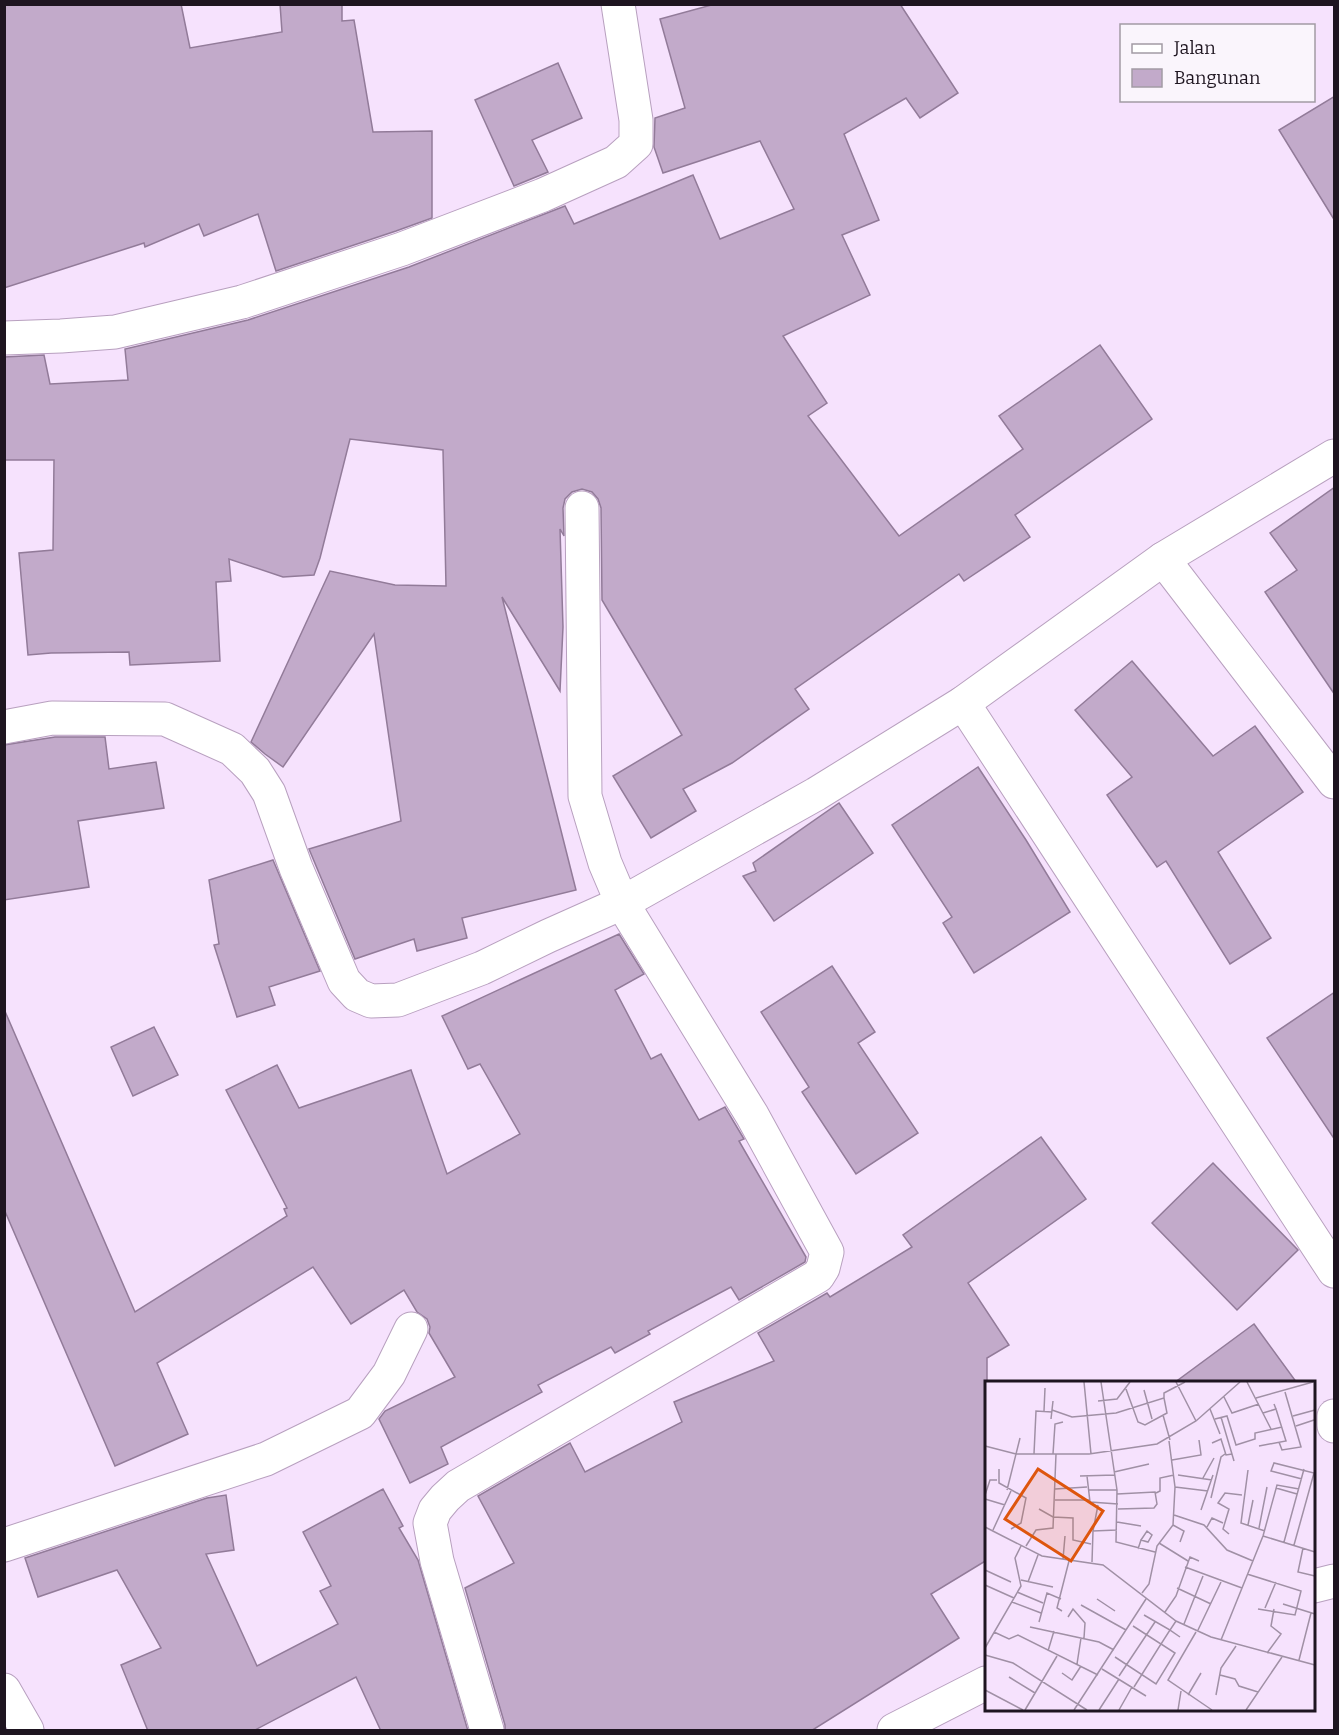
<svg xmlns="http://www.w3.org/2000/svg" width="1339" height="1735" font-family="Bitter,serif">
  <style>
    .building { fill: #c2aaca; stroke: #927b99; stroke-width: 1.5 }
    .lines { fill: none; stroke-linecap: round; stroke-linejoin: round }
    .minor-casing { stroke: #b8a0bf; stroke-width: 35 }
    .trunk-casing { stroke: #b8a0bf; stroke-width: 35 }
    .minor { stroke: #fff; stroke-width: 33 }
    .trunk { stroke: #fff; stroke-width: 33 }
    .inset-road { fill: none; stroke: #a090a5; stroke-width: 1.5 }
    .view { fill: #de560d; fill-opacity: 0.15; stroke: #de560d; stroke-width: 3 }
    .inset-edge { fill: none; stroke: #1e1520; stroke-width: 3 }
  </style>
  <rect width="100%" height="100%" fill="#f6e2fd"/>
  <!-- building -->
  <g class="building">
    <polygon points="4,4 181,4 190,48 282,32 280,4 342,4 342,21 354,20 373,132 432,131 432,218 396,231 276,271 258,214 204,236 199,224 145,247 144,243 4,288"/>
    <polygon points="715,4 900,4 958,93 920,118 906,98 844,134 879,220 842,235 870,295 783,336 827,403 808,416 899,536 1023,449 999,416 1100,345 1152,419 1015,515 1030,537 964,581 959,574 795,689 809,709 732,763 683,789 696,811 651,838 613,776 682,735 602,600 601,508 598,499 592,492 582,489 572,492 565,499 563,508 564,536 560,529 563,627 560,691 502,597 576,890 462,918 467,938 417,951 414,939 355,959 309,849 401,821 374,634 283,767 265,754 251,742 330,571 395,585 446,586 443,450 350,439 320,558 314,575 283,577 229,559 231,581 216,582 220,661 130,665 129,652 51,653 28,655 19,553 53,550 54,460 4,460 4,357 44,355 50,384 128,380 125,349 248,320 409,267 565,206 574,224 693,175 720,239 794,209 760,141 663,173 654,147 655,118 685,108 660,19"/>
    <polygon points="558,63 582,118 532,140 548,172 514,186 475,100"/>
    <polygon points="1335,96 1335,221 1279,130"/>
    <polygon points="1335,487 1335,695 1265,592 1297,570 1270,533"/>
    <polygon points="1132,661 1213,756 1255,726 1303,792 1218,852 1271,938 1230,964 1166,861 1157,867 1107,795 1132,777 1075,710"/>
    <polygon points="55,737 105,737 109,769 156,762 164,808 78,821 89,887 4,900 4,745"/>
    <polygon points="978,767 1026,840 1070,912 974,973 943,923 952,917 892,825"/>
    <polygon points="839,803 873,853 774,921 743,876 756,871 753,863"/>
    <polygon points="273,860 320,971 269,987 275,1005 237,1017 214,945 219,944 209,880"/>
    <polygon points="619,934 644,974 615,990 651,1059 661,1054 699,1120 725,1107 744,1139 739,1141 806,1257 805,1262 739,1300 731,1287 648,1331 650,1334 615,1353 611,1347 538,1385 542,1392 441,1447 448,1464 410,1483 379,1419 385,1411 455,1377 429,1333 430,1327 427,1319 417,1312 404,1290 351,1324 313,1267 157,1363 188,1434 115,1466 4,1209 4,1009 135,1312 287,1216 284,1209 287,1208 226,1090 277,1065 299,1108 411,1070 447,1174 520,1134 480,1064 468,1069 442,1016"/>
    <polygon points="832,966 875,1032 858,1043 918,1133 856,1174 802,1092 809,1087 761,1012"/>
    <polygon points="1335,992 1335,1140 1267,1038"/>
    <polygon points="154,1027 178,1075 133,1096 111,1047"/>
    <polygon points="1041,1137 1086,1199 968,1283 1009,1345 987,1358 987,1560 931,1594 959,1638 811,1731 505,1731 505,1725 465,1588 514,1563 478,1496 570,1443 585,1472 682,1422 674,1402 774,1361 758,1333 827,1293 830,1297 912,1247 903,1235"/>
    <polygon points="1213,1163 1298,1250 1237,1310 1152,1223"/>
    <polygon points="1254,1324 1297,1383 1174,1383"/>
    <polygon points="383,1489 403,1526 399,1528 418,1560 468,1731 381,1731 356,1677 253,1731 148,1731 121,1665 161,1648 117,1570 38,1597 25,1558 207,1498 226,1495 234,1550 206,1554 257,1666 338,1624 320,1591 331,1586 303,1532"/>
  </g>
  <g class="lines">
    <!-- minor casing -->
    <g class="minor-casing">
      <g id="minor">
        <polyline points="4,338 61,336 115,332 242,302 402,249 543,195 616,162 636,144 636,120 618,4"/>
        <polyline points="1163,559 1334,782"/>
        <polyline points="963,703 1334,1271"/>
        <polyline points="4,727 52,718 165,719 232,749 255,771 269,793 296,868 344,981 357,995 371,1001 398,1000 482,968 548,936 622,903 816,794 963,703 1163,559 1334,456"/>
        <polyline points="1334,1416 1334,1426"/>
        <polyline points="4,1545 266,1459 360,1413 389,1374 411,1329"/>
        <polyline points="1314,1586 1334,1581"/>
        <polyline points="487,1730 437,1561 430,1523 435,1510 445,1498 458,1486 818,1276 823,1268 827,1252 752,1115 622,903 605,863 585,796 582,508"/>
        <polyline points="894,1730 986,1683"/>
      </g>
    </g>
    <!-- trunk casing -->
    <g class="trunk-casing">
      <polyline id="trunk" points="4,1690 27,1730"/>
    </g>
    <!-- minor -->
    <use href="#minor" class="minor"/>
    <!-- trunk -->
    <use href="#trunk" class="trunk"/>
  </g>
  <!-- overview -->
  <g transform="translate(985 1381)">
    <rect width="330" height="330" fill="#f6e2fd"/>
    <path class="inset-road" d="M99,1L106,73M116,1L132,109L131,161L170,171M191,1L211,40M262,1L286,48M141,8L153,41L160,44L182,32L179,17M159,9L167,38M239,16L247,32L274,23M271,17L328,1M113,20L132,18L145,1M225,28L235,53M67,29L87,36L131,32L179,17V12L200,1M59,30L60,7M278,32L291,28L289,23M178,34L185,59M308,35L330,29M236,36L249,80M66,38L68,20M230,38L242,35L251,64L270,58V52L297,46M311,45L329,39M294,61L297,69L316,66L300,11M227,62L236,58L241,74L247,73M0,65L31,73H104L172,63L211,40L255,1M274,65L301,60L291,28M49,73L51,30L67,31M68,73L70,43L78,41M187,79L216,74L214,59M14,88V102L41,117L36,142L26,148M263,89L256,142L280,150M129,91L164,83M193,94L227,99M95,95L130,94M102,95L105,121L133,123M218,97L229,77M190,106L223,110M291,107L312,113M70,108L102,106M22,109L35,57M103,109H132M171,112L175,110V97L189,94M132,113L170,111L172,123L169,127L133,128M0,114L5,99H12M226,117L236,76L240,73M0,118L20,124M70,119H104M113,124L108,150L132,149M54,128L68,136L88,137V159L106,163M216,129L228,94M189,134L219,144L242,169L268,180M132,141L156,145M188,144L199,150L195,161M263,144L268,119M0,146L57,175L118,184L191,240L226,256L330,284M222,146L227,137L238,142M274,147L282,106M8,149L26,110M244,153L238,148L244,128L233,122L240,112L257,114M278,155L330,171M299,161L319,88M174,162L203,180M309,164L329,92L289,82L286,90L317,98M41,165L51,149L68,147L71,73M318,167L313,191L330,195M153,168L156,159L163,161L167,154L162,150L156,159M78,178L80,155M107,181L108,150M200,186L257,207M0,189L26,201M262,193L316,210L310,234L273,228M36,199L68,206M43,201L53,174M0,204L29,217M192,207L226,223M32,211L58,222M157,212L164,203L172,165L188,144L190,106L184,60M112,218L130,230M27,221L56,232M298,223L330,233M96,224L141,249M280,227L291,201M77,230L72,227L84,180M180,231L191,215L205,176L214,180M83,236L88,228L100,242L99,257M191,240L185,249L195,256M54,241L62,212L76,218M199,243L218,195M148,245L176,263L149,306M45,246L114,261L129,269M213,249L236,201M9,251L24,258L33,254L113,294M211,251L183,299L227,329M236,259L278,155L292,104L314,108M0,267L36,205L30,177L36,165M63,270L69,250M282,272L296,253L286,245L289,228M0,274L28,282L102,329M130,276L171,303L190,272L176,263L185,249L159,234M314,279L326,232M92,283L96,257M117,288L161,315M77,292L87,299L96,285M235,294L250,298L254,305L273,311M134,295L170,241M24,296L50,312M0,309L38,329M203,314L216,292M231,314L236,287L251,265M40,329L72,275M89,329L161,218M114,329L134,298M134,329L147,306M193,329L196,310M261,329L297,276"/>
    <path class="view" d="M53,88L118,130L86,180L20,138Z"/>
    <rect width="330" height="330" class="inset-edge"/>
  </g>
  <!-- border -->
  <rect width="1339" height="1735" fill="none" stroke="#1e1520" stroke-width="12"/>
  <!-- legend -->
  <rect x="1120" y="24" width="195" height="78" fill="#faf5fc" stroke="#a29ba4" stroke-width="1.5"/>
  <rect x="1132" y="44" width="30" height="9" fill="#ffffff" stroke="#a29ba4" stroke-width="1.5"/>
  <text x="1174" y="54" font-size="18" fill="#1e1520">Jalan</text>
  <rect x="1132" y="69" width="30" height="18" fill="#c2aaca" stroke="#a29ba4" stroke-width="1.5"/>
  <text x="1174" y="84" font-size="18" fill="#1e1520">Bangunan</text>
</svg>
